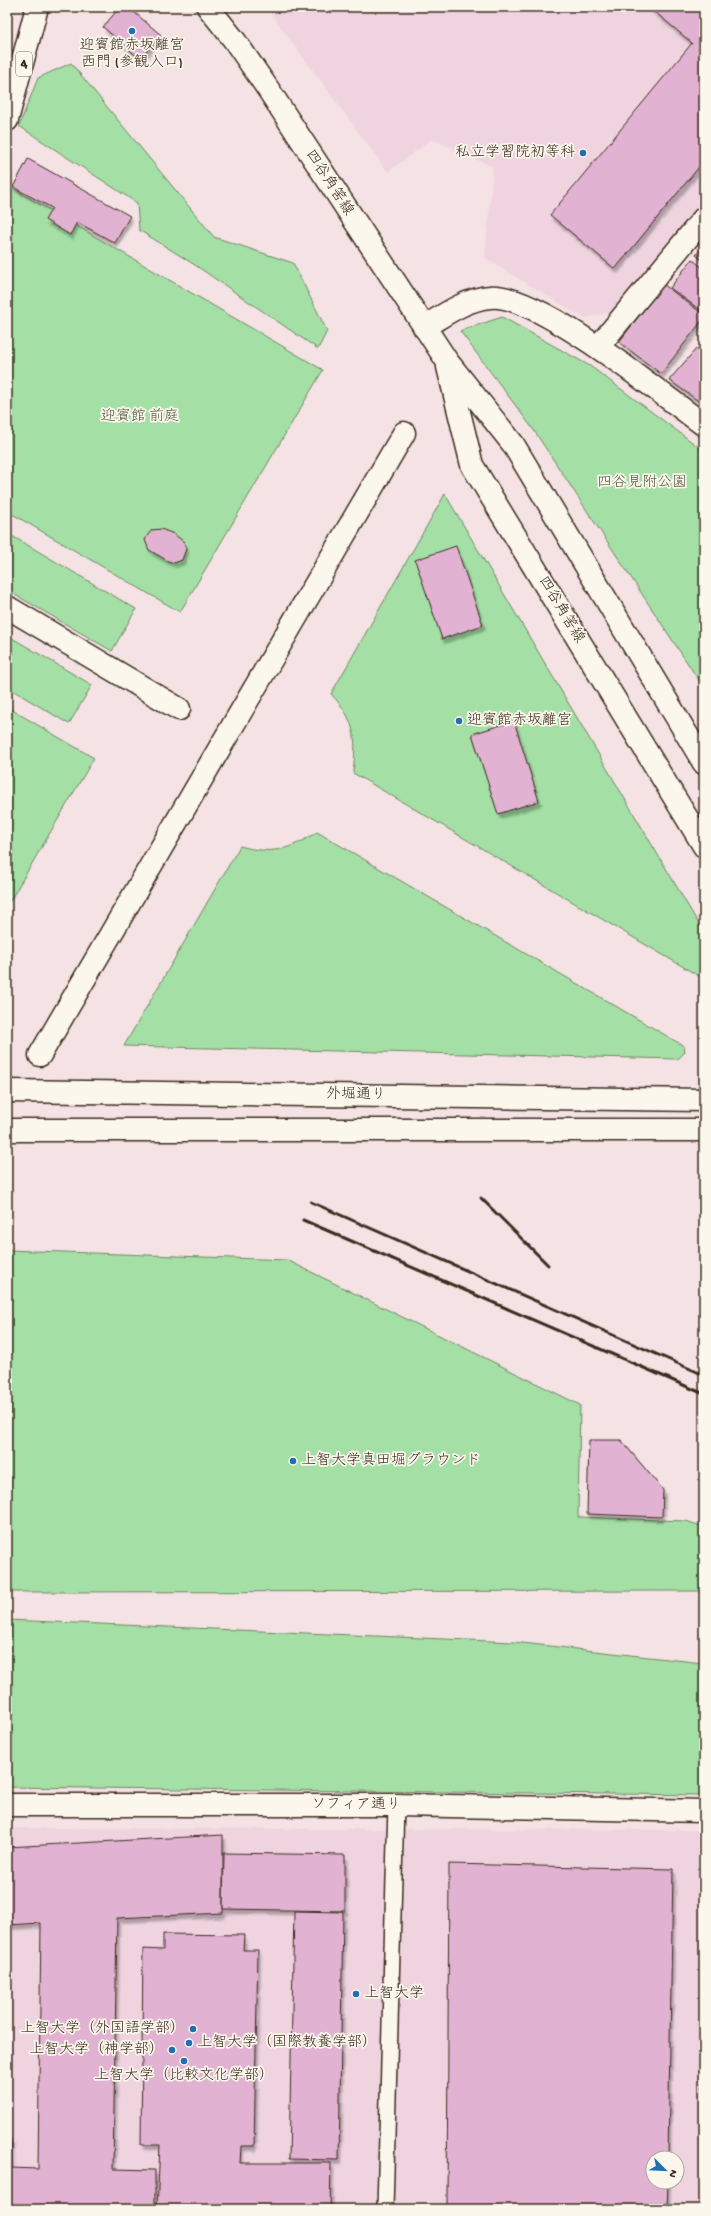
<svg xmlns="http://www.w3.org/2000/svg" width="711" height="2216" font-family="'Gochi Hand','Klee One',sans-serif">
  <style>
    .built { fill: #efd4df; fill-rule: evenodd }
    .green { fill: #a4e0a6; stroke: #708562 }
    .building { fill: #e2b2d2; stroke: #3b2a1e; filter: url(#shadow) }
    .lines { fill: none; stroke-linecap: round; stroke-linejoin: round }
    .lane-casing { stroke: #3b2a1e; stroke-width: 18 }
    .street-casing { stroke: #3b2a1e; stroke-width: 25 }
    .secondary-casing { stroke: #3b2a1e; stroke-width: 25 }
    .highway-casing { stroke: #3b2a1e; stroke-width: 25 }
    .lane { stroke: #fbf7ec; stroke-width: 15 }
    .street { stroke: #fbf7ec; stroke-width: 22 }
    .secondary { stroke: #fbf7ec; stroke-width: 22 }
    .highway { stroke: #fbf7ec; stroke-width: 22 }
    .rail { stroke: #3b2a1e; stroke-width: 3 }
    .poi-dot { fill: #1f6fb2; stroke: #fbf7ec; stroke-width: 1.5 }
    .labels { text-anchor: middle; dominant-baseline: central; stroke-width: 3.5; stroke-linejoin: round; paint-order: stroke }
    .shield { fill: #fbf7ec; stroke: #75685c; stroke-width: 1 }
    .shield-label { font-size: 14px; font-weight: bold; fill: #3b2a1e }
    .poi-label { font-size: 15px; fill: #3b2a1e; stroke: #fbf7ec; text-anchor: start }
    .street-label { font-size: 15px; fill: #3b2a1e; stroke: #fbf7ec }
    .park-label { font-size: 15px; fill: #555840; stroke: #fbf7ec }
  </style>
  <defs>
    <filter id="shadow"><feDropShadow dx="2.5" dy="4.5" stdDeviation="1" flood-color="#0004"/></filter>
  </defs>
  <rect width="100%" height="100%" fill="#f4e2e4"/>
  <filter id="ink" filterUnits="userSpaceOnUse"><feTurbulence type="fractalNoise" baseFrequency=".025" numOctaves="2"/><feDisplacementMap in="SourceGraphic" scale="8" xChannelSelector="R" yChannelSelector="G"/><feConvolveMatrix kernelMatrix="1 2 1 2 8 2 1 2 1" color-interpolation-filters="sRGB"/></filter>
  <g filter="url(#ink)">
    <!-- built -->
    <g class="built">
      <polygon points="266,7 704,7 704,206 614,312 584,318 485,258 493,167 432,139 388,172"/>
      <path d="M7,1828L704,1830V2209H7ZM653,2158H677V2182H653Z"/>
    </g>
    <!-- green -->
    <g class="green">
      <polygon points="71,63 214,237 293,263 327,331 318,349 195,265 139,230 137,203 19,126 38,78"/>
      <polygon points="7,185 323,370 180,612 7,511"/>
      <polygon points="502,317 590,366 704,451 704,688 533,429 460,331"/>
      <path d="M445,494L704,933V979L353,773C357,739 356,720 331,694Z"/>
      <polygon points="7,533 136,609 112,651 7,590"/>
      <polygon points="7,635 92,685 69,724 7,687"/>
      <polygon points="7,707 94,758 7,906"/>
      <path d="M317,832L684,1046L685,1052L678,1059L124,1046L240,846C272,855 290,850 317,832Z"/>
      <polygon points="7,1250 287,1260 580,1405 578,1517 686,1521 704,1527 704,1591 7,1592"/>
      <polygon points="7,1620 513,1642 703,1663 704,1661 704,1795 7,1787"/>
    </g>
    <!-- building -->
    <g class="building">
      <polygon points="120,7 128,7 161,35 140,59 103,27"/>
      <polygon points="649,7 704,7 704,161 615,269 550,215 692,43"/>
      <polygon points="28,159 130,216 115,243 77,222 70,235 45,220 52,208 13,187"/>
      <polygon points="704,245 704,261 696,255"/>
      <polygon points="692,259 704,269 703,312 670,288"/>
      <polygon points="663,284 704,315 704,318 661,374 619,342"/>
      <polygon points="697,348 704,354 704,405 669,380"/>
      <polygon points="161,529 174,534 184,542 186,549 182,560 174,563 168,561 149,550 145,540 147,536 152,530"/>
      <polygon points="456,546 483,625 442,639 415,560"/>
      <polygon points="514,721 539,801 498,814 472,734"/>
      <polygon points="589,1440 621,1440 663,1490 662,1517 587,1514"/>
      <polygon points="223,1835 223,1913 117,1918 113,2169 155,2170 155,2209 7,2209 7,2139 11,2139 11,2168 38,2169 41,1923 7,1925 7,1847"/>
      <polygon points="224,1853 345,1855 345,1911 223,1909"/>
      <polygon points="449,1864 673,1869 668,2158 653,2158 653,2182 668,2182 667,2209 447,2208"/>
      <polygon points="294,1911 343,1912 339,2160 289,2159"/>
      <polygon points="163,1934 244,1935 243,1950 258,1950 254,2146 241,2146 240,2163 331,2163 330,2209 157,2209 160,2145 141,2145 143,1949 163,1950"/>
      <polygon points="704,2033 704,2090 703,2090"/>
    </g>
    <g class="lines">
      <!-- lane casing -->
      <g class="lane-casing">
        <polyline id="lane" points="385,2209 396,1805"/>
      </g>
      <!-- street casing -->
      <g class="street-casing">
        <g id="street">
          <path d="M424,327C444,315 466,299 490,297C536,292 664,396 704,425"/>
          <polyline points="598,347 704,218"/>
          <polyline points="7,607 179,709"/>
          <polyline points="40,1055 404,433"/>
          <polyline points="7,1805 396,1805 704,1811"/>
        </g>
      </g>
      <!-- secondary casing -->
      <g class="secondary-casing">
        <g id="secondary">
          <polyline points="208,7 235,41 268,89 447,361 513,444 704,763"/>
          <polyline points="448,367 472,465 704,846"/>
          <polyline points="7,1091 704,1100"/>
          <polyline points="7,1130 704,1130"/>
        </g>
      </g>
      <!-- highway casing -->
      <g class="highway-casing">
        <polyline id="highway" points="7,120 37,7"/>
      </g>
      <!-- lane -->
      <use href="#lane" class="lane"/>
      <!-- street -->
      <use href="#street" class="street"/>
      <!-- secondary -->
      <use href="#secondary" class="secondary"/>
      <!-- highway -->
      <use href="#highway" class="highway"/>
      <!-- rail -->
      <g class="rail">
        <polyline points="481,1198 548,1265"/>
        <polyline points="311,1202 704,1375"/>
        <polyline points="303,1220 704,1394"/>
      </g>
    </g>
  </g>
  <!-- markers -->
  <g class="poi-dot">
    <circle cx="132" cy="31" r="4"/>
    <circle cx="583" cy="153" r="4"/>
    <circle cx="459" cy="721" r="4"/>
    <circle cx="293" cy="1461" r="4"/>
    <circle cx="356" cy="1994" r="4"/>
    <circle cx="193" cy="2029" r="4"/>
    <circle cx="189" cy="2043" r="4"/>
    <circle cx="172" cy="2050" r="4"/>
    <circle cx="184" cy="2061" r="4"/>
  </g>
  <g class="labels">
    <!-- shield labels -->
    <rect class="shield" x="16" y="52" width="16" height="24" rx="3"/>
    <g class="shield-label">
      <text x="24" y="64">4</text>
    </g>
    <!-- poi labels -->
    <g class="poi-label">
      <text x="132" y="46" text-anchor="middle">迎賓館赤坂離宮<tspan x="132" dy="17">西門 (参観入口)</tspan></text>
      <text x="575" y="153" text-anchor="end">私立学習院初等科</text>
      <text x="467" y="721">迎賓館赤坂離宮</text>
      <text x="301" y="1461">上智大学真田堀グラウンド</text>
      <text x="364" y="1994">上智大学</text>
      <text x="185" y="2029" text-anchor="end">上智大学（外国語学部）</text>
      <text x="197" y="2043">上智大学（国際教養学部）</text>
      <text x="164" y="2050" text-anchor="end">上智大学（神学部）</text>
      <text x="184" y="2076" text-anchor="middle">上智大学（比較文化学部）</text>
    </g>
    <!-- street labels -->
    <g class="street-label">
      <text transform="translate(329 183) rotate(57)">四谷角筈線</text>
      <text transform="translate(561 610) rotate(59)">四谷角筈線</text>
      <text transform="translate(356 1095) rotate(1)">外堀通り</text>
      <text x="356" y="1805">ソフィア通り</text>
    </g>
    <!-- park labels -->
    <g class="park-label">
      <text x="140" y="417">迎賓館 前庭</text>
      <text x="642" y="483">四谷見附公園</text>
    </g>
  </g>
  <!-- margin -->
  <rect width="711" height="2216" fill="none" stroke="#fbf7ec" stroke-width="24"/>
  <rect x="12" y="12" width="687" height="2192" fill="none" stroke="#3b2a1e" stroke-width="1.5" filter="url(#ink)"/>
  <!-- north arrow -->
  <g transform="translate(665 2170) rotate(114)"><circle r="19" fill="#fbf7ec" stroke="#aea59a"/>
  <path d="M0-3L7 15L0 10L-7 15Z" fill="#1f6fb2"/>
  <text y="-6" font-size="11" font-weight="bold" text-anchor="middle" fill="#3b2a1e">N</text>
  </g>
</svg>
